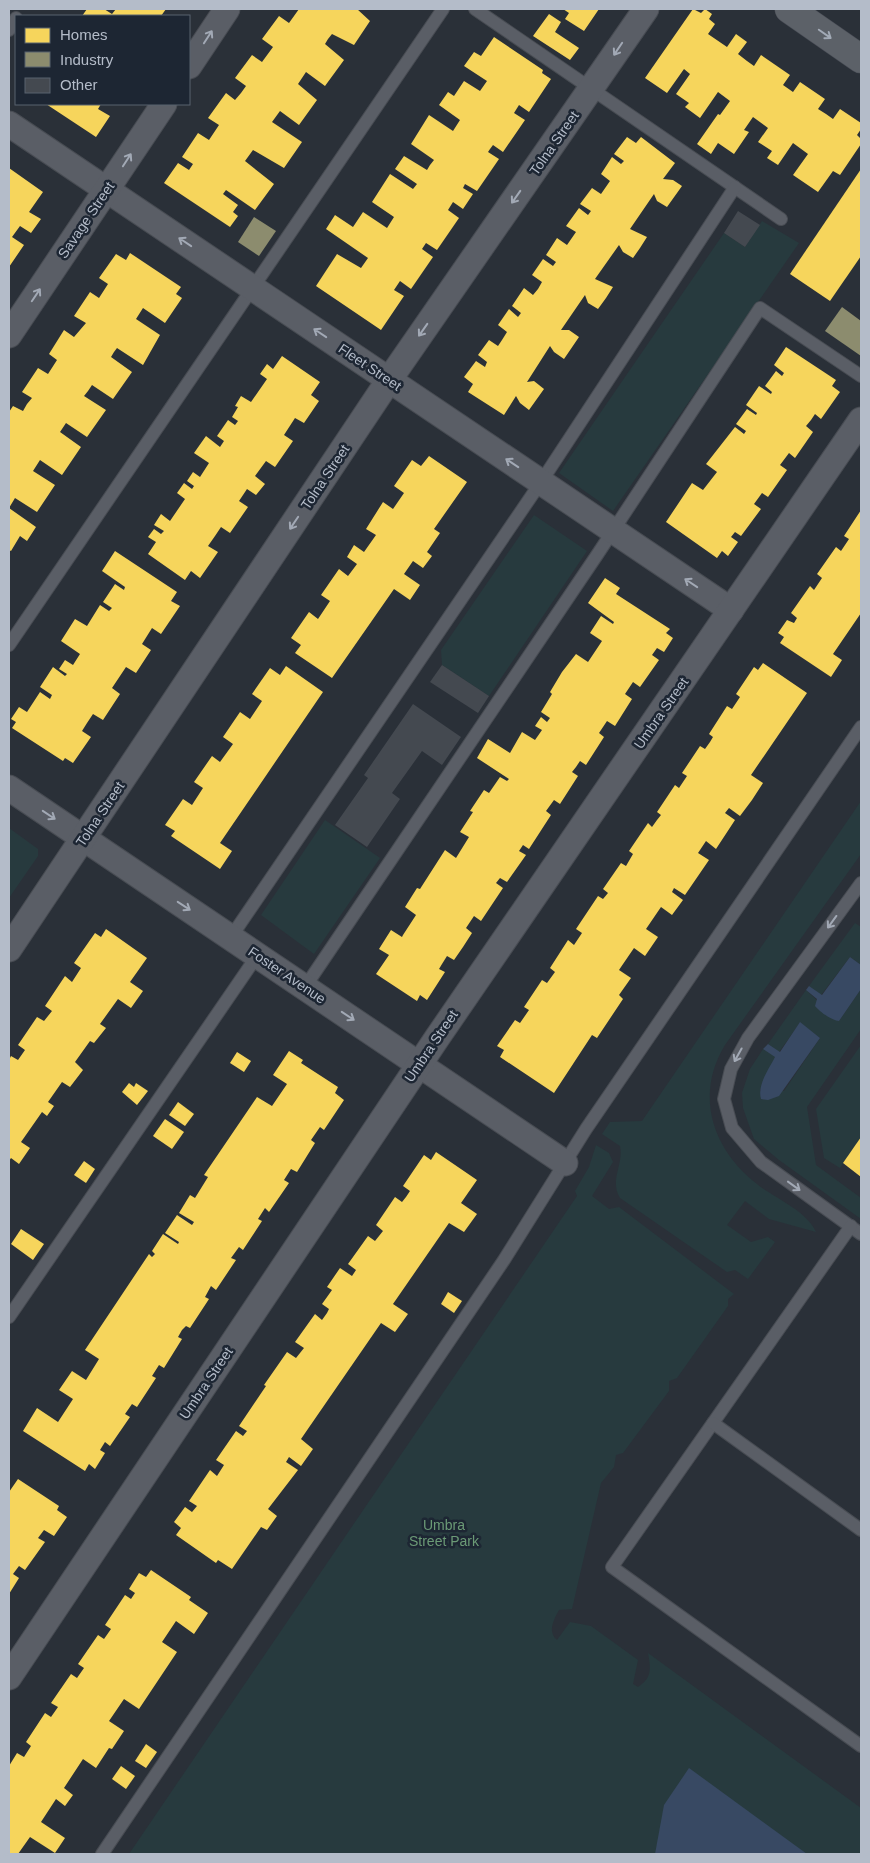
<svg xmlns="http://www.w3.org/2000/svg" width="870" height="1863" font-family="Helvetica,sans-serif">
  <style>
    .green { fill: #273a3e }
    .water { fill: #384963 }
    .homes { fill: #f6d55c }
    .industry { fill: #8c8c6e }
    .building { fill: #444950 }
    .lines { fill: none; stroke-linecap: round; stroke-linejoin: round }
    .lane-casing { stroke: #484c53; stroke-width: 14 }
    .street-casing { stroke: #484c53; stroke-width: 27 }
    .primary-casing { stroke: #484c55; stroke-width: 29 }
    .lane { stroke: #5a5e66; stroke-width: 12 }
    .street { stroke: #5a5e66; stroke-width: 25 }
    .primary { stroke: #5c6168; stroke-width: 28 }
    .oneway { stroke: #a2aab6 }
    .oneway2 { stroke: #a2a9b5 }
    .labels { text-anchor: middle; dominant-baseline: central; stroke-width: 5; stroke-linejoin: round; paint-order: stroke }
    .street-label { font-size: 14px; fill: #b4bcc9; stroke: #1d2633 }
    .park-label { font-size: 14px; fill: #6b9a76; stroke: #1d2633 }
  </style>
  <rect width="100%" height="100%" fill="#2a3038"/>
  <!-- green -->
  <g class="green">
    <polygon points="762,221 799,243 613,511 559,473 724,233 745,247"/>
    <polygon points="534,515 587,551 489,696 442,665 441,650"/>
    <path d="M861,801V854L725,1045C694,1096 713,1150 757,1184C775,1199 806,1210 816,1232L769,1219L745,1201L727,1225L751,1242L768,1237L775,1242L748,1279L735,1270L727,1272L620,1198C609,1180 624,1165 620,1146L602,1134L610,1122L642,1121Z"/>
    <polygon points="325,820 380,858 314,954 261,915"/>
    <polygon points="9,828 38,849 38,856 9,898"/>
    <polygon points="855,923 861,927 861,965 850,957 821,995 809,986"/>
    <polygon points="861,989 861,1029 807,1107 816,1165 861,1198 861,1219 779,1160 754,1139 743,1108 742,1093 750,1069 763,1049 776,1057 765,1077 760,1091 784,1091 820,1038 800,1023 779,1052 768,1044 806,990 839,1021"/>
    <polygon points="861,1045 861,1137 840,1168 824,1158 816,1109"/>
    <path d="M596,1145L609,1153L613,1162L592,1196L609,1209L619,1207L734,1294L728,1299V1306L677,1378L669,1381V1391L623,1453L616,1455L614,1467L601,1483L572,1609L559,1610C554,1619 547,1632 557,1640L570,1622L591,1626L638,1660L633,1684L638,1687C652,1678 651,1669 648,1653L861,1808V1854H129L577,1196L575,1191L589,1167Z"/>
  </g>
  <!-- water -->
  <g class="water">
    <path d="M850,957L861,965V989L839,1021C831,1020 820,1012 815,1006L817,999L806,990L809,986L822,995Z"/>
    <path d="M800,1022L820,1038L779,1096L768,1100L761,1099C757,1085 769,1069 775,1057L763,1049L768,1044L780,1052Z"/>
    <polygon points="689,1768 807,1854 655,1854 664,1805"/>
  </g>
  <!-- homes -->
  <g class="homes">
    <polygon points="87,9 104,9 112,14 116,9 166,9 161,16 82,16"/>
    <polygon points="299,9 357,9 370,21 354,45 332,34 328,39 325,44 344,60 325,86 306,72 298,84 317,100 299,125 280,111 272,122 302,142 284,168 253,150 245,161 274,184 255,210 226,190 223,194 238,205 233,212 238,216 230,227 164,183 178,163 189,170 193,164 182,157 198,133 209,140 219,125 208,118 226,93 235,100 241,93 246,86 235,78 252,55 262,62 273,47 262,39 279,16 289,23"/>
    <polygon points="563,9 599,9 584,31 565,19 569,13"/>
    <polygon points="693,9 701,13 705,9 712,14 709,19 715,24 708,34 727,47 736,34 747,42 738,54 747,61 754,66 761,55 790,75 783,85 793,92 800,82 825,99 818,109 826,114 833,119 840,109 861,123 861,129 857,135 861,139 861,144 840,175 833,171 818,192 793,175 808,154 793,143 778,165 767,158 772,151 758,142 768,128 753,117 744,130 749,132 734,154 718,143 711,154 697,144 718,114 720,115 730,101 718,92 700,118 685,107 689,103 676,94 690,74 684,69 667,93 645,78"/>
    <polygon points="549,14 561,22 555,32 579,48 570,60 533,36"/>
    <polygon points="494,37 543,70 542,73 551,79 529,112 519,105 514,113 525,120 503,152 493,145 490,149 488,152 499,159 477,191 465,184 463,188 473,194 463,209 453,202 448,210 459,218 437,250 426,243 422,249 433,257 411,289 400,281 394,290 404,296 381,330 316,286 337,254 361,268 368,258 326,229 335,215 353,227 363,212 387,228 394,217 372,202 390,174 413,189 417,184 395,169 404,156 427,170 430,165 434,160 411,144 429,115 453,131 460,120 439,105 448,92 454,96 464,81 480,91 487,81 464,66 474,52 481,56"/>
    <polygon points="46,104 101,104 98,109 110,116 96,137"/>
    <polygon points="627,137 636,143 641,137 675,163 663,179 673,180 682,186 667,207 657,201 654,194 630,229 647,237 640,248 633,258 623,252 619,245 595,279 613,287 606,298 598,309 588,303 585,295 561,330 569,330 579,337 564,359 554,352 550,346 527,382 534,381 544,389 529,410 520,403 516,396 504,415 468,392 473,384 464,377 476,361 485,367 487,362 478,355 489,340 498,346 502,340 507,332 498,325 509,309 518,317 521,313 512,306 524,288 533,295 538,289 542,282 532,275 543,259 553,266 556,262 546,255 557,238 567,245 576,232 566,226 579,208 588,215 591,211 580,204 592,188 601,194 610,181 601,174 612,157 621,164 624,161 614,154"/>
    <polygon points="9,168 43,192 29,212 41,219 31,233 20,226 12,237 24,245 9,267"/>
    <polygon points="861,169 861,256 830,301 790,274"/>
    <polygon points="130,253 181,287 176,294 182,298 165,323 143,308 136,319 160,335 143,365 117,348 114,352 111,357 132,372 113,399 92,385 88,391 84,396 106,410 87,437 66,423 60,432 81,447 62,475 40,460 33,471 55,485 37,512 15,498 9,508 36,527 27,541 20,536 11,551 9,550 9,412 13,406 23,411 27,404 32,398 22,392 38,368 48,374 57,360 49,354 64,330 74,337 86,323 74,316 90,292 99,298 108,284 99,278 116,254 126,260"/>
    <polygon points="786,347 836,380 832,386 840,392 821,419 815,414 811,420 806,426 813,432 795,458 789,453 780,465 787,470 768,497 762,493 754,504 761,509 741,536 735,532 731,537 738,542 728,556 722,551 717,558 666,522 692,483 703,490 717,472 706,464 735,427 744,434 746,431 736,424 747,409 756,415 757,413 746,405 759,386 771,394 772,392 765,386 776,371 782,376 784,373 774,365"/>
    <polygon points="282,356 320,382 311,395 319,401 304,423 295,418 284,435 293,441 275,467 266,461 255,476 265,484 256,495 247,489 239,501 248,507 230,533 221,527 215,536 208,546 218,552 200,578 191,571 185,580 148,554 156,542 148,537 154,529 161,534 164,531 154,525 161,514 170,521 185,499 177,493 184,483 192,489 194,486 187,481 193,472 200,477 209,463 194,453 206,436 220,447 224,441 217,436 228,420 235,425 238,421 232,417 238,407 235,406 241,396 251,402 267,379 260,374 267,364 273,369"/>
    <polygon points="429,456 467,482 434,529 440,533 427,552 432,556 423,568 413,561 404,574 420,585 410,600 394,589 332,678 295,653 301,645 291,638 309,612 318,619 330,601 321,595 339,569 348,576 357,564 347,557 354,545 364,552 376,535 366,529 383,502 393,509 404,493 394,486 412,460 421,466"/>
    <polygon points="861,510 861,613 833,654 842,660 831,677 780,643 784,637 778,633 787,620 794,623 797,618 791,613 810,586 814,590 822,578 817,574 836,547 841,551 849,539 844,536"/>
    <polygon points="115,551 177,592 171,601 180,606 161,634 152,628 142,644 151,650 136,673 126,667 112,688 120,694 103,720 93,714 87,723 82,731 91,737 73,763 65,758 63,761 12,728 16,722 11,719 19,707 27,712 40,692 50,699 52,695 40,687 53,667 65,676 67,674 59,669 65,660 73,665 80,654 61,641 75,619 87,626 100,605 109,611 112,608 103,602 115,584 124,590 125,587 102,571"/>
    <polygon points="605,578 620,588 616,594 670,629 666,633 673,638 664,652 657,648 652,655 659,660 640,687 633,682 625,694 632,699 615,726 607,721 599,733 604,737 586,765 580,761 576,767 572,772 578,776 560,804 554,800 546,811 551,815 529,849 523,845 519,851 526,855 507,882 500,878 496,883 503,888 481,921 474,916 466,928 472,933 463,947 454,960 447,956 442,964 439,969 445,972 427,1000 420,995 417,1001 376,974 389,955 379,949 391,930 402,937 403,935 416,915 405,907 417,888 420,889 445,850 456,858 469,837 460,832 473,812 470,811 484,790 489,793 500,777 507,781 509,779 477,758 488,739 510,753 522,732 535,740 542,730 535,726 541,717 547,722 550,718 541,712 552,694 550,692 562,672 576,654 588,662 602,641 590,633 601,616 613,624 614,622 588,603"/>
    <polygon points="763,663 807,693 751,775 763,783 752,800 740,816 729,808 725,813 735,820 716,849 706,841 698,853 709,860 685,895 674,888 672,892 683,900 672,915 661,907 646,929 658,937 645,956 634,948 621,967 619,970 631,978 619,995 623,999 597,1038 592,1035 554,1093 500,1057 504,1050 497,1046 515,1020 520,1023 529,1010 524,1007 542,980 547,983 555,972 550,968 568,940 574,945 582,933 576,929 598,896 603,899 608,893 603,889 621,863 626,866 633,854 629,851 648,823 652,827 657,820 661,815 657,812 675,785 679,788 687,776 682,773 700,746 705,749 710,742 713,737 709,734 727,706 732,709 740,697 736,694 754,667 758,670"/>
    <polygon points="286,666 323,692 220,843 232,851 220,869 171,836 175,831 165,825 183,799 192,805 203,788 194,782 212,756 220,762 233,744 223,737 240,712 250,719 262,701 252,694 270,668 280,675"/>
    <polygon points="106,929 147,958 130,982 143,991 131,1008 118,999 100,1024 106,1028 94,1043 90,1041 75,1062 83,1070 70,1087 62,1082 48,1102 54,1106 47,1116 42,1112 21,1142 30,1148 19,1164 11,1158 9,1161 9,1060 11,1056 18,1060 25,1050 18,1045 37,1017 44,1021 52,1011 45,1006 65,976 72,982 81,968 74,963 95,933 101,937"/>
    <polygon points="289,1051 303,1060 301,1063 338,1087 335,1093 344,1100 324,1130 320,1127 311,1140 315,1143 297,1172 291,1169 284,1180 289,1183 269,1212 265,1208 258,1219 262,1221 243,1250 239,1247 231,1258 236,1260 216,1290 211,1286 205,1297 209,1299 190,1328 186,1326 182,1330 178,1337 182,1339 164,1368 159,1365 152,1376 156,1378 137,1407 132,1404 125,1414 130,1417 110,1446 105,1442 100,1450 105,1453 95,1469 89,1464 85,1471 23,1431 37,1408 58,1422 73,1399 59,1390 72,1371 86,1380 99,1359 85,1350 149,1254 152,1257 155,1254 152,1251 163,1234 178,1244 179,1242 165,1233 177,1215 192,1225 194,1222 179,1213 190,1195 195,1198 208,1177 204,1175 257,1097 272,1106 287,1084 273,1075"/>
    <polygon points="237,1052 251,1061 244,1072 230,1063"/>
    <polygon points="129,1083 134,1087 136,1083 148,1091 137,1105 122,1092"/>
    <polygon points="178,1102 194,1114 185,1126 169,1115"/>
    <polygon points="165,1119 184,1132 172,1149 153,1136"/>
    <polygon points="861,1137 861,1177 843,1163"/>
    <polygon points="436,1152 477,1180 461,1203 477,1214 464,1232 449,1223 393,1304 408,1314 395,1332 381,1323 301,1439 313,1449 301,1466 289,1457 286,1462 298,1470 268,1509 277,1516 267,1530 261,1527 232,1569 218,1560 216,1563 176,1535 181,1528 174,1522 185,1507 192,1512 197,1506 189,1501 210,1470 217,1476 224,1465 216,1460 236,1431 243,1436 247,1431 239,1426 266,1386 264,1385 287,1352 296,1358 304,1348 295,1342 315,1314 322,1320 327,1313 329,1309 322,1304 332,1290 327,1287 340,1268 352,1276 356,1270 348,1264 368,1236 375,1241 383,1231 376,1225 395,1197 402,1202 406,1197 410,1191 403,1186 424,1155 431,1160"/>
    <polygon points="84,1161 95,1169 86,1183 74,1175"/>
    <polygon points="21,1229 44,1244 33,1260 11,1244"/>
    <polygon points="448,1292 462,1301 454,1313 441,1304"/>
    <polygon points="18,1479 59,1506 57,1510 67,1517 54,1536 44,1530 38,1538 45,1542 25,1570 19,1566 13,1574 19,1578 9,1594 9,1492"/>
    <polygon points="151,1570 191,1597 189,1600 208,1613 194,1634 176,1621 162,1642 177,1652 139,1709 124,1699 109,1721 124,1731 112,1749 109,1748 96,1768 83,1759 64,1788 73,1795 65,1806 56,1799 41,1822 65,1838 55,1853 30,1837 18,1854 9,1854 9,1766 17,1753 24,1757 31,1746 26,1742 45,1713 51,1717 58,1707 51,1703 71,1674 77,1678 84,1668 78,1664 98,1635 104,1639 111,1629 105,1625 125,1595 131,1599 135,1593 129,1589 139,1573 146,1577"/>
    <polygon points="146,1744 157,1752 146,1768 135,1761"/>
    <polygon points="121,1766 135,1776 126,1789 112,1779"/>
  </g>
  <!-- industry -->
  <g class="industry">
    <polygon points="254,217 276,231 259,256 238,242"/>
    <polygon points="842,307 861,321 861,356 825,331"/>
  </g>
  <!-- building -->
  <g class="building">
    <polygon points="738,211 760,225 745,247 724,233"/>
    <polygon points="442,665 489,696 478,713 430,682"/>
    <polygon points="413,704 461,737 442,765 422,751 392,793 400,799 367,847 335,825 368,778 364,775"/>
  </g>
  <g class="lines">
    <!-- lane casing -->
    <g class="lane-casing">
      <g id="lane">
        <polyline points="475,9 781,219"/>
        <polyline points="9,30 16,18"/>
        <polyline points="9,645 443,9"/>
        <polyline points="861,883 748,1038 731,1069 724,1099 732,1128 761,1162 861,1234"/>
        <polyline points="231,937 541,482 735,187"/>
        <polyline points="305,987 597,555 760,308 861,376"/>
        <polyline points="851,1226 612,1567 861,1746"/>
        <polyline points="9,1317 257,956"/>
        <polyline points="713,1423 861,1530"/>
        <polyline points="102,1854 504,1260 586,1129 861,727"/>
      </g>
    </g>
    <!-- street casing -->
    <g class="street-casing">
      <g id="street">
        <polyline points="189,66 227,9"/>
        <polyline points="9,124 731,610"/>
        <polyline points="9,335 164,104"/>
        <polyline points="9,788 565,1163"/>
        <polyline points="9,949 389,380 646,9"/>
        <polyline points="9,1677 437,1038 861,420"/>
      </g>
    </g>
    <!-- primary casing -->
    <g class="primary-casing">
      <polyline id="primary" points="789,9 861,59"/>
    </g>
    <!-- lane -->
    <use href="#lane" class="lane"/>
    <!-- street -->
    <use href="#street" class="street"/>
    <!-- primary -->
    <use href="#primary" class="primary"/>
  </g>
  <!-- one-way arrows -->
  <defs><path id="oneway-shaft" d="M-6 0H5M1.5-3L5.5 0L1.5 3" fill="none" stroke-width="1.6" stroke-linecap="round" stroke-linejoin="round" transform="scale(1.25)"/></defs>
  <use class="oneway" href="#oneway-shaft" transform="translate(825 34) rotate(35)"/>
  <g class="oneway2">
    <use href="#oneway-shaft" transform="translate(208 37) rotate(-57)"/>
    <use href="#oneway-shaft" transform="translate(618 49) rotate(124)"/>
    <use href="#oneway-shaft" transform="translate(127 160) rotate(-57)"/>
    <use href="#oneway-shaft" transform="translate(516 197) rotate(125)"/>
    <use href="#oneway-shaft" transform="translate(185 242) rotate(-146)"/>
    <use href="#oneway-shaft" transform="translate(36 295) rotate(-56)"/>
    <use href="#oneway-shaft" transform="translate(423 330) rotate(125)"/>
    <use href="#oneway-shaft" transform="translate(320 333) rotate(-146)"/>
    <use href="#oneway-shaft" transform="translate(512 463) rotate(-146)"/>
    <use href="#oneway-shaft" transform="translate(294 523) rotate(124)"/>
    <use href="#oneway-shaft" transform="translate(691 583) rotate(-146)"/>
    <use href="#oneway-shaft" transform="translate(49 815) rotate(34)"/>
    <use href="#oneway-shaft" transform="translate(184 906) rotate(33)"/>
    <use href="#oneway-shaft" transform="translate(832 922) rotate(126)"/>
    <use href="#oneway-shaft" transform="translate(348 1016) rotate(34)"/>
    <use href="#oneway-shaft" transform="translate(738 1055) rotate(119)"/>
    <use href="#oneway-shaft" transform="translate(794 1186) rotate(36)"/>
  </g>
  <g class="labels">
    <!-- street labels -->
    <g class="street-label">
      <text transform="translate(554 143) rotate(-55)">Tolna Street</text>
      <text transform="translate(86 220) rotate(-56)">Savage Street</text>
      <text transform="translate(370 367) rotate(34)">Fleet Street</text>
      <text transform="translate(325 477) rotate(-56)">Tolna Street</text>
      <text transform="translate(661 713) rotate(-55)">Umbra Street</text>
      <text transform="translate(100 814) rotate(-56)">Tolna Street</text>
      <text transform="translate(287 975) rotate(34)">Foster Avenue</text>
      <text transform="translate(431 1046) rotate(-56)">Umbra Street</text>
      <text transform="translate(206 1383) rotate(-56)">Umbra Street</text>
    </g>
    <!-- park labels -->
    <g class="park-label">
      <text x="444" y="1525">Umbra<tspan x="444" dy="16">Street Park</tspan></text>
    </g>
  </g>
  <!-- border -->
  <rect width="870" height="1863" fill="none" stroke="#b4bcc9" stroke-width="20"/>
  <!-- legend -->
  <rect x="15" y="15" width="175" height="90" fill="#1d2633" stroke="#59626f"/>
  <rect x="25" y="28" width="25" height="15" fill="#f6d55c" stroke="#59626f"/>
  <text x="60" y="40" font-size="15" fill="#b4bcc9">Homes</text>
  <rect x="25" y="52" width="25" height="15" fill="#8c8c6e" stroke="#59626f"/>
  <text x="60" y="65" font-size="15" fill="#b4bcc9">Industry</text>
  <rect x="25" y="78" width="25" height="15" fill="#444950" stroke="#59626f"/>
  <text x="60" y="90" font-size="15" fill="#b4bcc9">Other</text>
</svg>
